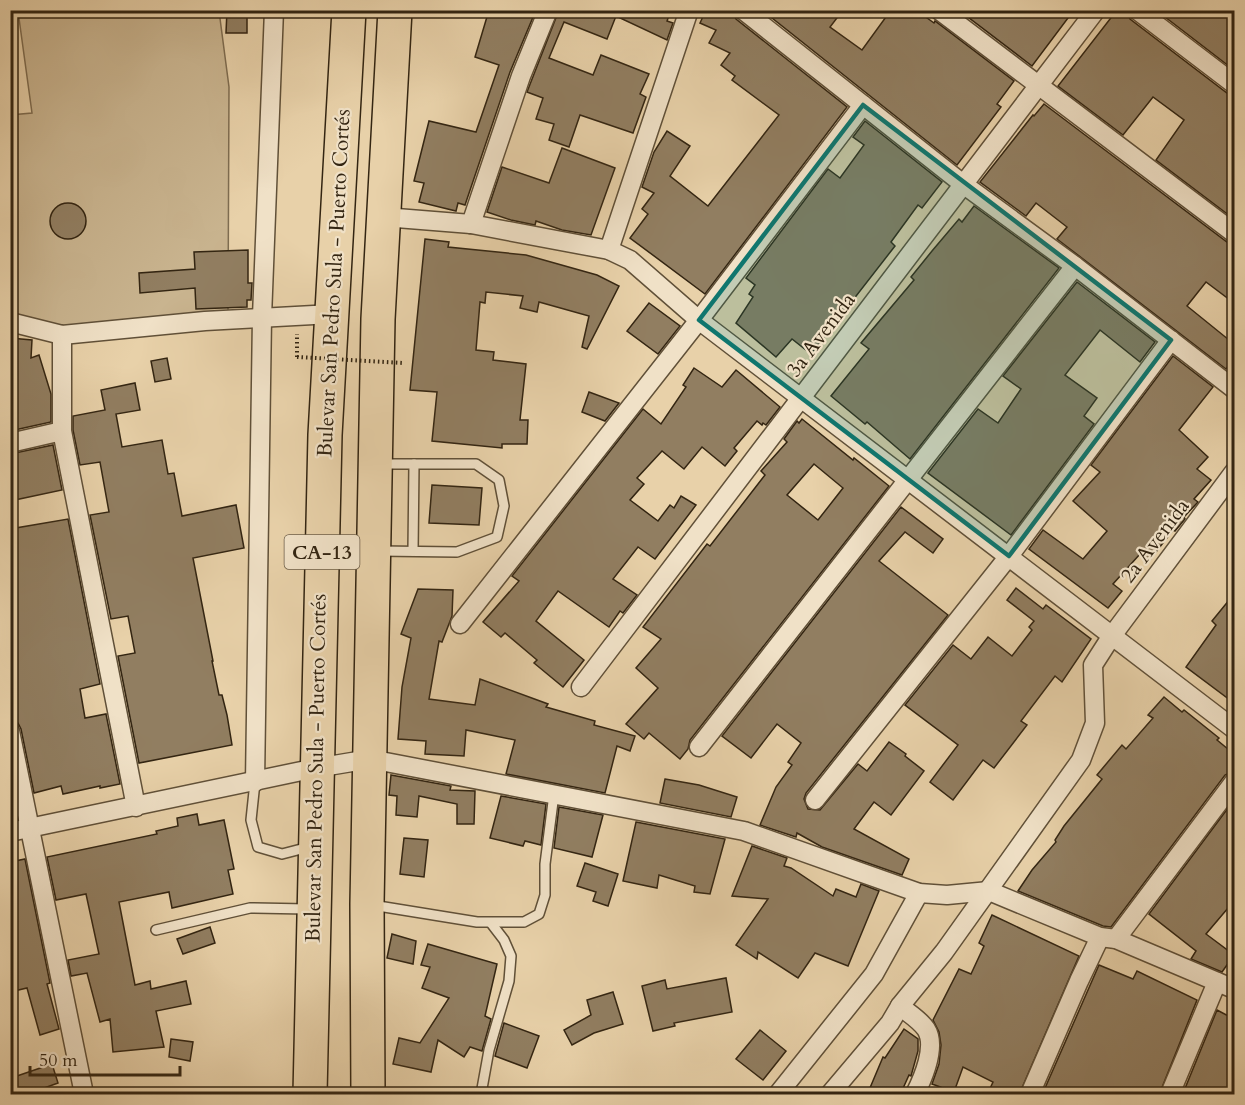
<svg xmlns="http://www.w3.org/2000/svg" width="1245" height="1105" font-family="Cardo,serif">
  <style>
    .green { fill: #c9b48f; stroke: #7e6c50; stroke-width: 1.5 }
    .building { fill: #917e61; stroke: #332512; stroke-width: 1.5; fill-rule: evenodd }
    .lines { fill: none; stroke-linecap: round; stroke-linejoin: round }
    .lane-casing { stroke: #605038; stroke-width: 12 }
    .street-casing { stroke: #605038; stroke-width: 21 }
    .highway-casing { stroke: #332512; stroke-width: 36 }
    .path { stroke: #332512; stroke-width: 4; stroke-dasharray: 1.5 3; stroke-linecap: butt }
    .lane { stroke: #f0e1c7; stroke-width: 9 }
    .street { stroke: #f0e1c7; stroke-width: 18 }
    .highway { stroke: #e8d1a9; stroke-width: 33 }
    .path-bridge { stroke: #332512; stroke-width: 4; stroke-dasharray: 1.5 3; stroke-linecap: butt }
    .marked { fill: #0f766e; fill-opacity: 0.2; stroke: #0f766e; stroke-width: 4.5; stroke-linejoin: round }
    .labels { text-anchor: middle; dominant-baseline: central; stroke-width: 4.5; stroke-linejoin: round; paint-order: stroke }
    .shield { fill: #f0e1c7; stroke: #6c5d48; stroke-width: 1.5 }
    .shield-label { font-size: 20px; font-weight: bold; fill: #332512 }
    .street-label { font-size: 21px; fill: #332512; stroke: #f0e1c7 }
  </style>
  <rect width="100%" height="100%" fill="#e8d1a9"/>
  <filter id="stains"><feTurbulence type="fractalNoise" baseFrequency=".00333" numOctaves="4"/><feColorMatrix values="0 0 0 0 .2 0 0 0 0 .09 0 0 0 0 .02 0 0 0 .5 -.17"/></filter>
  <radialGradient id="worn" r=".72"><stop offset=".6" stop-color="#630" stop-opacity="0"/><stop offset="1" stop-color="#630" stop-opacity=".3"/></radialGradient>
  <!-- green -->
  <polygon class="green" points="18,11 219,11 229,87 228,313 74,329 11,314 10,115 32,113"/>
  <!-- building -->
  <g class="building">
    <polygon points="227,10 247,10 247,33 226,33"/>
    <polygon points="489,10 536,10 510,72 465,205 458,203 456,211 419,202 424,183 414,181 429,121 476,132 499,65 475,57"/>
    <polygon points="559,10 671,10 667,21 673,23 667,40 616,16 607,39 564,22 549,58 593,75 601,55 649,74 640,94 646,97 633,133 580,115 569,147 549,140 554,124 536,119 543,98 527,92"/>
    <polygon points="706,10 732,10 736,19 847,107 705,294 630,238 648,214 642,209 654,193 642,187 654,152 667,131 690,146 670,176 708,206 779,115 732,80 735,76 721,65 730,53 709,43 716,30 700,23"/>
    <polygon points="762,10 843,10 830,27 862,50 891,10 916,10 934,23 935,21 1014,81 997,104 1001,107 957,165"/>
    <polygon points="967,10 1074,10 1032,66 964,14"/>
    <polygon points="1117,10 1126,10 1130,19 1227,93 1234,95 1234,219 1156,160 1184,120 1153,97 1123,135 1058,86"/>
    <polygon points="1156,10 1234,10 1234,70"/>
    <polygon points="1044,104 1227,242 1234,244 1234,303 1206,282 1187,306 1234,344 1234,371 1228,366 1226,369 1057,239 1067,227 1036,203 1026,216 980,182 1033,115 1034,116"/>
    <polygon points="865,121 942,182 922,208 918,205 891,242 895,246 811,354 792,339 776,357 736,323 753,297 749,294 755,285 746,278 828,169 840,178 864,145 853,137"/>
    <polygon points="562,148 615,168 591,235 562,230 536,221 535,225 511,220 487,212 502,167 549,183"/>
    <circle cx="68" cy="221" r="18"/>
    <polygon points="974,206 1059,268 910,459 867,422 865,424 831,396 869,349 861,343 914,280 911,277 932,251 959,219 962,222"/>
    <polygon points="425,239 449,242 448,247 526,255 597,275 619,286 587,349 582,347 589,316 539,302 537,312 520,308 523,296 486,292 485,303 480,302 476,350 494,352 493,360 526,364 520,420 528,420 527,444 502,444 502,448 432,441 437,392 410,390"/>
    <polygon points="248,250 248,283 252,283 251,300 247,300 247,307 196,309 195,288 140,293 139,273 195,269 194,252"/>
    <polygon points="1077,282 1155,342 1140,362 1100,330 1065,375 1097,398 1084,416 1094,424 1011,535 928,473 978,409 998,423 1021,389 1003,376"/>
    <polygon points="649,303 680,326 658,354 627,331"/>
    <polygon points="10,338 32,340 31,358 39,355 51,394 51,422 10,431"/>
    <polygon points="1173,356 1213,387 1179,430 1208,457 1197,469 1211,480 1194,499 1198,502 1184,517 1185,519 1175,531 1173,530 1149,561 1140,554 1113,584 1122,591 1108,608 1029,549 1043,530 1083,559 1107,531 1073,501 1100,472 1091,465"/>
    <polygon points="167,358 171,379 155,382 151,361"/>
    <polygon points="694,368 722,387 736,370 780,407 766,425 763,423 762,425 757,421 734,448 737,451 725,466 702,447 684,469 662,451 637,478 644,484 630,500 658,521 670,505 674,508 681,496 696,505 655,559 638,547 613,579 637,595 623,613 620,611 609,627 558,591 536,621 584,660 563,687 534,663 537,660 505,633 501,637 483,622 519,581 512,576 643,409 661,424 686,387 683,385"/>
    <polygon points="135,383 140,410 116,414 122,447 162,440 168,474 174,473 182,516 236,505 244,548 193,558 213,661 212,661 219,695 222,695 227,715 232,745 139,763 118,656 135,653 128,616 111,619 90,515 109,512 100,462 80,465 73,430 73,416 105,410 101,390"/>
    <polygon points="589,392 619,403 605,421 582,412"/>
    <path d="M802,419L853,460L854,458L889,486L690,740L688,749L680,759L649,733L644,739L626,724L658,688L636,668L661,639L643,627L707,544L710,546L765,475L761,471L787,442L784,439L797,421L799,423ZM814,464L843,488L818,520L787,495Z"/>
    <polygon points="53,445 62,490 10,501 10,454"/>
    <polygon points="432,485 482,488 479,525 429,523"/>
    <polygon points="901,507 943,539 933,553 905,532 879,561 948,615 806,793 804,799 808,809 820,810 858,764 867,771 889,742 906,754 905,756 924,771 891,815 874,802 854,829 909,859 902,875 822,847 797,833 796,837 760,825 776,787 792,765 788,762 801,743 777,724 751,758 722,736"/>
    <polygon points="68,519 100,684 80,689 85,718 106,714 120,784 100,788 100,786 63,794 61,786 34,793 21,729 18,723 10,720 10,529"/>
    <polygon points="1016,588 1043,609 1046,605 1091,639 1062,682 1055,676 1021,721 1027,725 994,768 983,760 953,800 930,782 958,745 905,705 953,645 971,659 988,637 1012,656 1032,630 1029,627 1034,621 1007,600"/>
    <polygon points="418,589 453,590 452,616 442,642 439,641 429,699 475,705 480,679 548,704 546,707 595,721 594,725 635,736 630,751 617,746 605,793 506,774 515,740 466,730 464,756 425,754 426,741 398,739 402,687 411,638 401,634"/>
    <polygon points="1234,594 1234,703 1186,667 1216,625 1212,621"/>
    <polygon points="1164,697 1182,712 1184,710 1219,738 1217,740 1234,754 1234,771 1225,775 1111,927 1103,926 1018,891 1032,870 1056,842 1055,840 1064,826 1102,779 1097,775 1122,745 1126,749 1153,718 1148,715"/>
    <polygon points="391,775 451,786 450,790 475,791 474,824 457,824 457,804 419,796 417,817 396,815 397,796 389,795"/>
    <polygon points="665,779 699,785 737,797 731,817 660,803"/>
    <polygon points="501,796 546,804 541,845 525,841 523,846 490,838"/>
    <polygon points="1234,800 1234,901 1206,934 1234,955 1222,972 1191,959 1196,951 1149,914"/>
    <polygon points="559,807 603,815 592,857 554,848"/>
    <polygon points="197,814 199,825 224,820 234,869 228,870 233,894 172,908 169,892 119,902 135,985 150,981 151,989 186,981 191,1004 156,1011 164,1047 113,1052 110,1019 100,1022 87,973 71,976 68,960 99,954 86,894 56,900 47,857 157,834 156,831 178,826 177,818"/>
    <polygon points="636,822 725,839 710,894 694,892 695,886 659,875 657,888 623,881"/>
    <polygon points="404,838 428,840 424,877 400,874"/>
    <polygon points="752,846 787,858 784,866 791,868 833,896 836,889 856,897 861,884 879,891 848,966 815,953 798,978 758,952 757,959 736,945 768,899 732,896"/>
    <polygon points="25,859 50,983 47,984 59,1029 40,1035 27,988 10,992 10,862"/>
    <polygon points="585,863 618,874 608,906 593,901 596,892 577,886"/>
    <polygon points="992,915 1079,956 1019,1095 987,1095 993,1082 963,1067 954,1092 932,1084 939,1064 941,1045 939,1032 933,1020 959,969 971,974 984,946 979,943"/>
    <polygon points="210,927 215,943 183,954 177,939"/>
    <polygon points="392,934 416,941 413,964 387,958"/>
    <polygon points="428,944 497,964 485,1016 491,1019 482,1051 470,1047 464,1057 438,1040 431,1072 393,1064 399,1038 420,1043 449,998 422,988 430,967 421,965"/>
    <polygon points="1099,965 1133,979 1137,971 1197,1000 1159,1095 1042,1095"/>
    <polygon points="726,978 732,1012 674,1023 675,1026 653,1031 642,986 665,980 667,989"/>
    <polygon points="613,992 623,1024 594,1033 572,1045 564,1030 591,1015 587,1000"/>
    <polygon points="1217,1010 1234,1019 1234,1095 1192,1095 1184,1091"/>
    <polygon points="504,1023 539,1036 527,1068 495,1056"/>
    <polygon points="904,1029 918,1039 918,1051 911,1076 909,1075 900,1095 867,1095 883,1057 885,1058"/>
    <polygon points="760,1030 786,1051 763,1080 736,1059"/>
    <polygon points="171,1039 193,1042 190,1061 169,1057"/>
    <polygon points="52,1064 58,1083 25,1095 20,1095 14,1077"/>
  </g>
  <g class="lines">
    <!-- lane casing -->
    <g class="lane-casing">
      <g id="lane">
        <polyline points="379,551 457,552 497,537 504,506 499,480 476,464 381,464"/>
        <polyline points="413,551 414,464"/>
        <polyline points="255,782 251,820 258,847 282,854 309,847"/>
        <polyline points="372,905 477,922 524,922 539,914 545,895 545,864 554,794"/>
        <polyline points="156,930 250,908 307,909"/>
        <polyline points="481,1094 489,1050 509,981 511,956 504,940 491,923"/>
      </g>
    </g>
    <!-- street casing -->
    <g class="street-casing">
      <g id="street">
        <polyline points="743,10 963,184 1075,266 1234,389"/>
        <polyline points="939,10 1234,233"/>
        <polyline points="1137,10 1234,84"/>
        <polyline points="384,217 471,224 609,250 630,260 700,321 1234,729"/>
        <polyline points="471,224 521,76 548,10"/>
        <polyline points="609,250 689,10"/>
        <polyline points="10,322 62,335 205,321 332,314"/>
        <polyline points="62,335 62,431 136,807"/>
        <polyline points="10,443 62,431"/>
        <polyline points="460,624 699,320 863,105"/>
        <polyline points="581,687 1096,10"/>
        <polyline points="10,731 84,1094"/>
        <polyline points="699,747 1075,266"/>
        <polyline points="255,782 262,317 274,10"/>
        <polyline points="815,800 1009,556 1171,340"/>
        <polyline points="10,832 316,768 370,759 744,831 919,893 947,895 989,891 1100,937 1116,939 1234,989"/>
        <polyline points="1116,939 1234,782"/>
        <path d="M900,1006C908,1013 920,1020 926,1029C937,1046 923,1078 915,1094"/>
        <polyline points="778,1094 874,974 919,893"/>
        <polyline points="830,1094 890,1023 900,1006 944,952 1081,760 1095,723 1093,665 1111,637 1234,472"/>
        <polyline points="1030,1094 1079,981 1100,937"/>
        <polyline points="1170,1094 1217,982"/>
      </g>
    </g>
    <!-- highway casing -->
    <g class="highway-casing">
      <g id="highway">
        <polyline points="310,1094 325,435 349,10"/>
        <polyline points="368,1094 367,904 378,319 395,10"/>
      </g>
    </g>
    <!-- path -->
    <polyline class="path" points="297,357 297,334"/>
    <!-- lane -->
    <use href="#lane" class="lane"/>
    <!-- street -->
    <use href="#street" class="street"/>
    <!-- highway -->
    <use href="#highway" class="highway"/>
    <!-- path-bridge -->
    <polyline class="path-bridge" points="297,357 403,363"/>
  </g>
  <!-- marked area -->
  <path class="marked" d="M863,105L1171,340L1009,556L699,320Z"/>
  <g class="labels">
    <!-- shield labels -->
    <rect class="shield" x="284.5" y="535" width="75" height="34" rx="4.5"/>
    <g class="shield-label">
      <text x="322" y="552">CA-13</text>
    </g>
    <!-- street labels -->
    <g class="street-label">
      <text transform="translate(334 283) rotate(-87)">Bulevar San Pedro Sula - Puerto Cortés</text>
      <text transform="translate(821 335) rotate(-53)">3a Avenida</text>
      <text transform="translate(1155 541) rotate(-53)">2a Avenida</text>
      <text transform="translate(316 768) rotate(-89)">Bulevar San Pedro Sula - Puerto Cortés</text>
    </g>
  </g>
  <!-- margin -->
  <rect width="1245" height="1105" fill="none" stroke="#e8d1a9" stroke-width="36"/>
  <rect x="12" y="12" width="1221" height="1081" fill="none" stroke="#332512" stroke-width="3"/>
  <rect x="18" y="18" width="1209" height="1069" fill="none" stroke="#332512" stroke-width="1.5"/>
  <!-- scale -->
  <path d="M30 1066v9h150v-9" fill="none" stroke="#332512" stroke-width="3"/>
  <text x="39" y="1066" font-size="18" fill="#332512" stroke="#f0e1c7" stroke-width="4.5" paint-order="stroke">50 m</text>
  <rect width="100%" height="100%" filter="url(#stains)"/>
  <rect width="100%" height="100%" fill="url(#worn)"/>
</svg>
